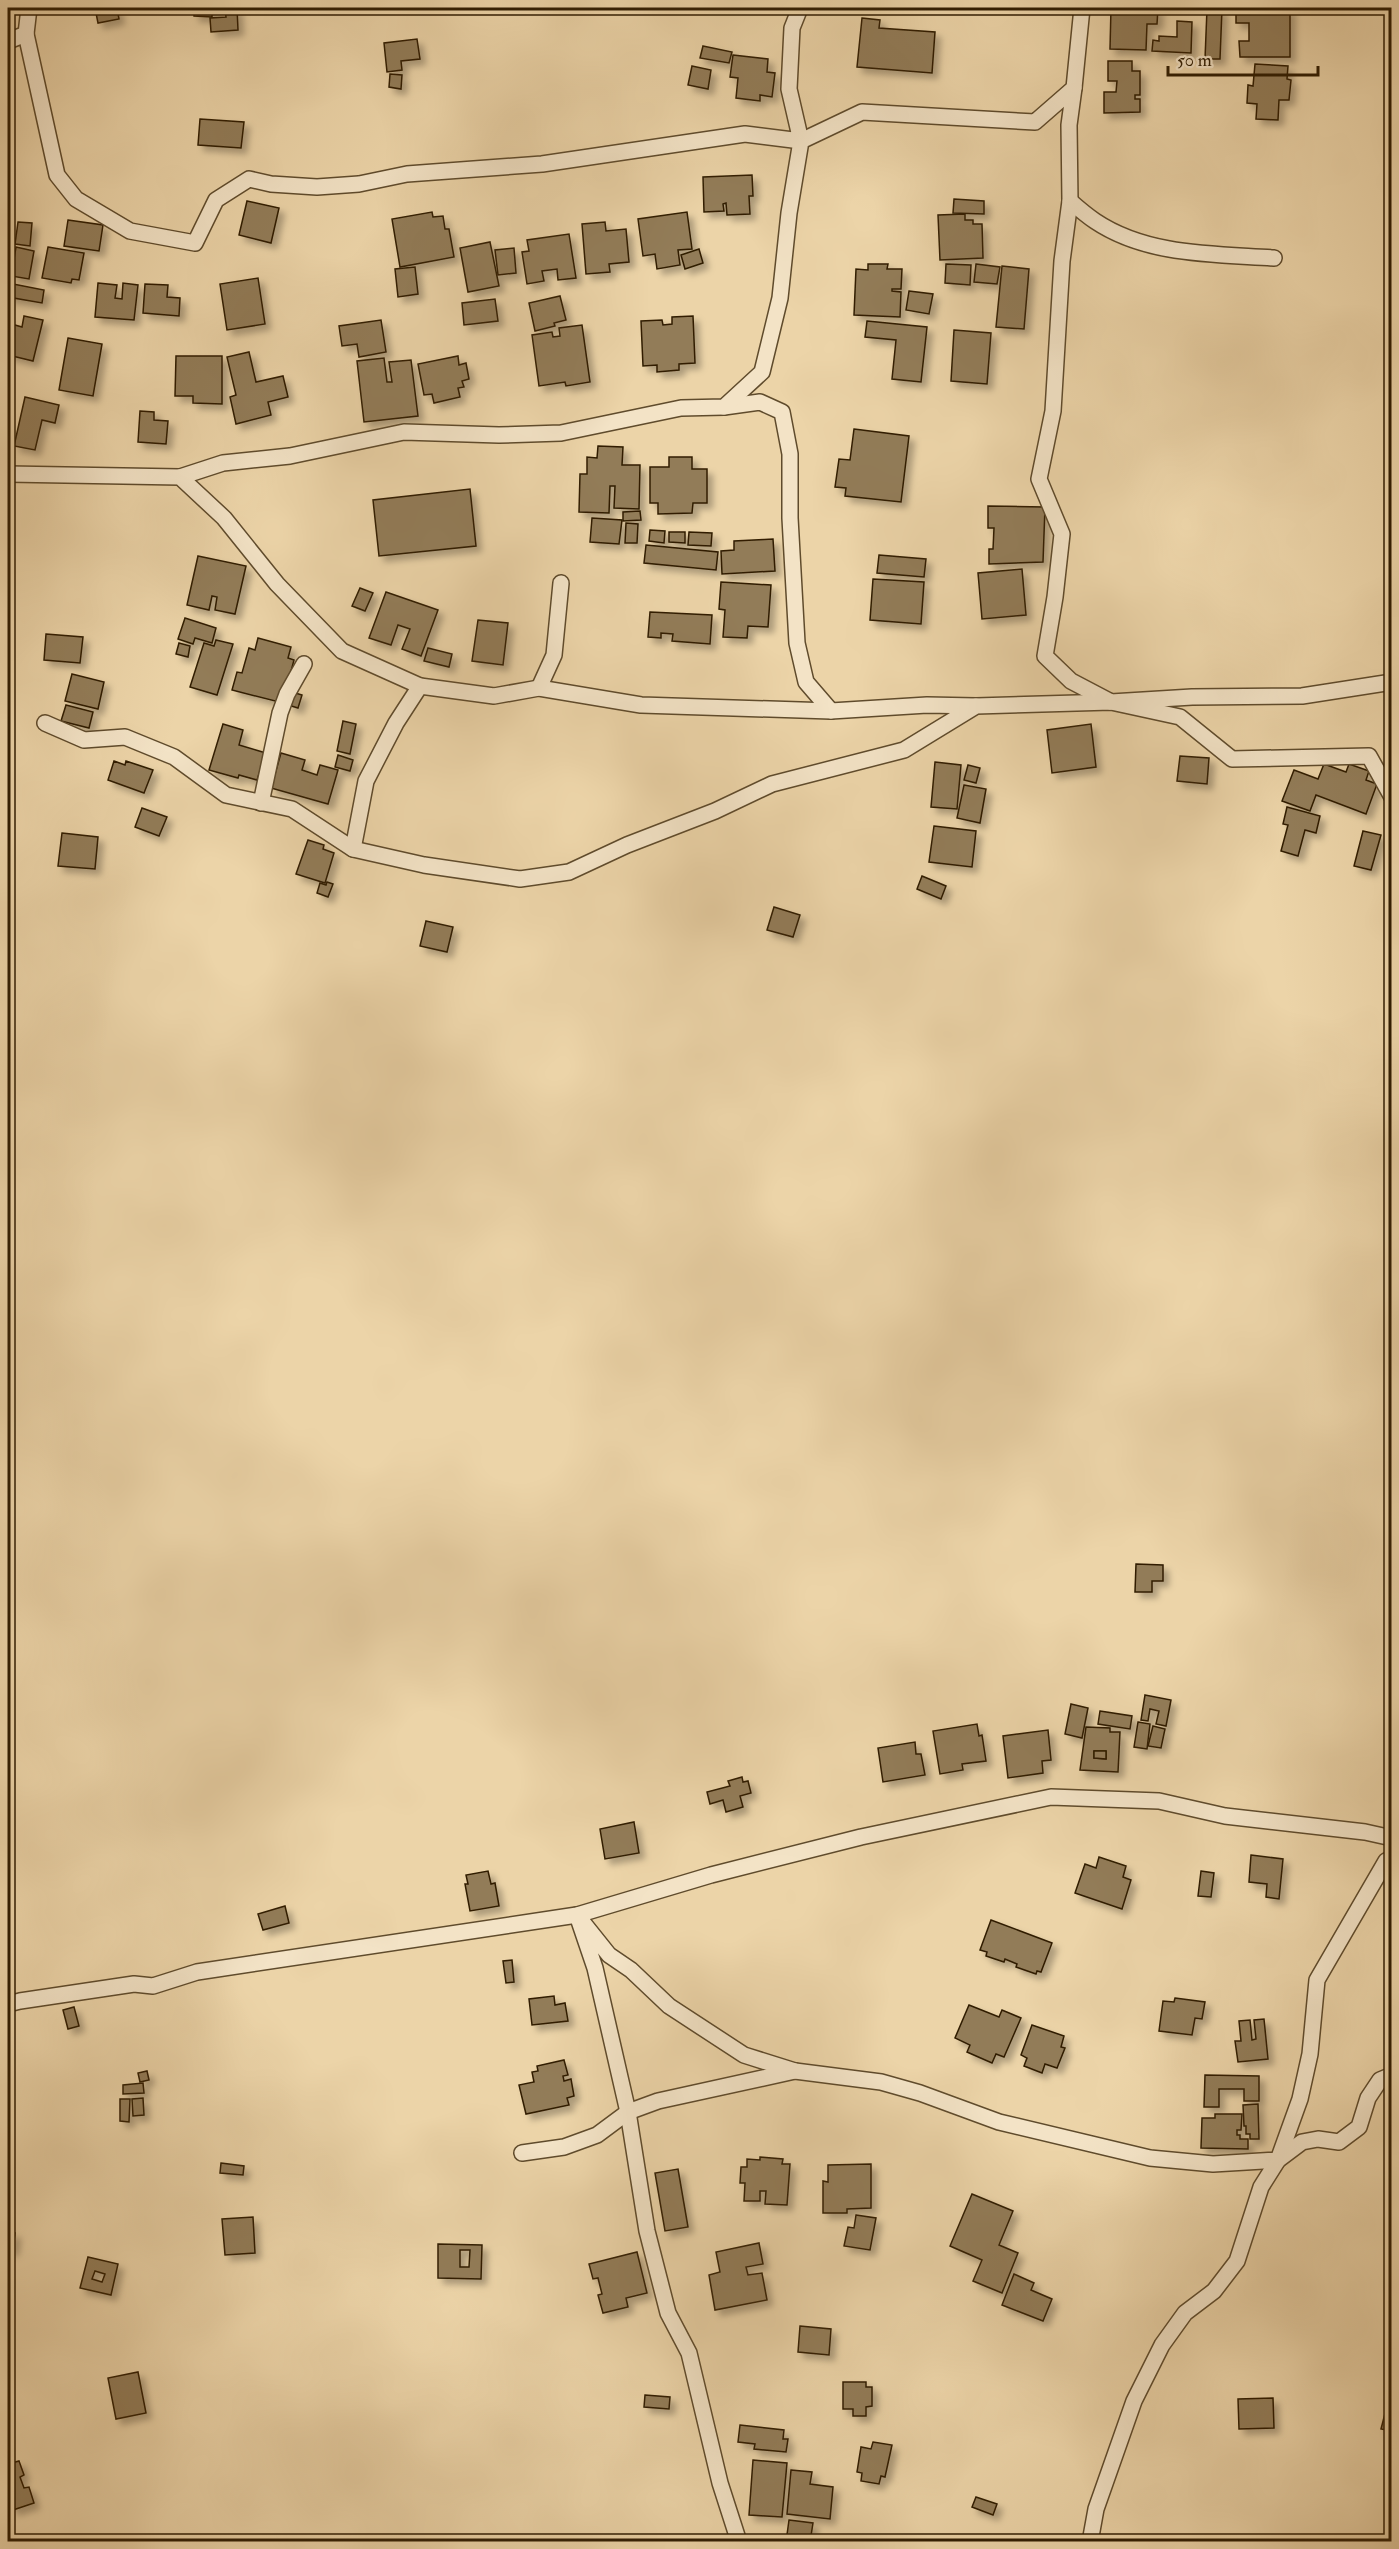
<svg xmlns="http://www.w3.org/2000/svg" width="1399" height="2549" font-family="'IM FELL Double Pica',serif">
  <style>
    .building { fill: #927c58; stroke: #301d02; stroke-width: 1.5; fill-rule: evenodd; filter: url(#shadow) }
    .lines { fill: none; stroke-linecap: round; stroke-linejoin: round }
    .street-casing { stroke: #5f4b2c; stroke-width: 18 }
    .street { stroke: #f3e3c6; stroke-width: 15 }
  </style>
  <defs>
    <filter id="shadow"><feDropShadow dx="5.5" dy="5.5" stdDeviation="3" flood-color="#0004"/></filter>
  </defs>
  <rect width="100%" height="100%" fill="#ecd4a8"/>
  <filter id="stains"><feTurbulence type="fractalNoise" baseFrequency=".00333" numOctaves="4"/><feColorMatrix values="0 0 0 0 .2 0 0 0 0 .09 0 0 0 0 .02 0 0 0 .5 -.17"/></filter>
  <radialGradient id="worn" r=".72"><stop offset=".6" stop-color="#630" stop-opacity="0"/><stop offset="1" stop-color="#630" stop-opacity=".3"/></radialGradient>
  <!-- building -->
  <g class="building">
    <polygon points="95,8 117,8 119,19 98,23"/>
    <polygon points="194,8 212,8 212,17 194,16"/>
    <polygon points="237,8 238,30 211,32 210,18 226,17 225,9"/>
    <polygon points="1111,8 1158,8 1157,24 1147,24 1146,50 1110,49"/>
    <polygon points="1242,8 1290,8 1290,57 1240,57 1239,41 1249,41 1249,23 1236,23 1236,9 1242,9"/>
    <polygon points="1207,9 1222,9 1220,59 1205,59"/>
    <polygon points="862,18 880,20 879,28 935,32 932,73 857,67"/>
    <polygon points="1177,21 1192,22 1191,53 1152,51 1153,40 1159,41 1159,36 1177,37"/>
    <polygon points="417,39 420,59 401,61 402,70 387,72 384,43"/>
    <polygon points="703,46 732,52 729,63 700,58"/>
    <polygon points="733,55 768,59 767,72 775,73 772,97 760,95 760,101 736,98 738,78 730,77"/>
    <polygon points="1108,61 1132,61 1132,71 1140,71 1140,95 1135,95 1135,99 1140,99 1140,112 1104,113 1104,92 1116,92 1117,81 1108,81"/>
    <polygon points="1255,64 1288,66 1287,79 1291,80 1289,100 1279,100 1278,120 1256,119 1257,104 1247,103 1248,85 1253,86"/>
    <polygon points="692,66 711,70 708,89 688,85"/>
    <polygon points="390,74 402,75 401,89 389,87"/>
    <polygon points="200,119 244,122 241,148 198,145"/>
    <polygon points="752,175 753,196 749,196 750,214 727,215 726,203 723,204 724,211 704,212 703,177"/>
    <polygon points="954,199 984,201 984,214 953,213"/>
    <polygon points="247,201 279,208 271,243 239,235"/>
    <polygon points="432,212 433,217 443,216 445,229 449,229 454,257 400,267 392,219"/>
    <polygon points="687,212 692,249 678,250 680,265 657,269 655,254 643,256 638,219"/>
    <polygon points="965,214 965,220 973,220 973,224 982,224 983,258 940,260 938,215"/>
    <polygon points="68,220 103,225 99,251 64,246"/>
    <polygon points="18,222 32,223 30,246 15,244"/>
    <polygon points="605,222 606,231 626,229 629,262 609,264 610,272 586,274 582,224"/>
    <polygon points="569,234 576,278 558,280 557,269 542,271 544,281 527,284 522,252 529,251 527,240"/>
    <polygon points="490,242 499,286 468,292 460,248"/>
    <polygon points="16,247 34,251 29,279 11,276"/>
    <polygon points="48,247 84,253 79,280 72,279 71,283 42,278"/>
    <polygon points="514,248 516,273 498,275 495,250"/>
    <polygon points="699,249 703,263 685,269 681,255"/>
    <polygon points="868,264 888,264 887,269 902,269 901,289 892,289 892,291 901,292 900,317 854,315 856,269 868,270"/>
    <polygon points="946,264 971,265 970,285 945,283"/>
    <polygon points="976,264 1000,267 997,284 974,282"/>
    <polygon points="1002,266 1029,269 1024,329 996,327"/>
    <polygon points="415,267 418,294 398,297 395,269"/>
    <polygon points="258,278 265,324 227,330 220,284"/>
    <polygon points="8,283 44,290 42,303 8,297"/>
    <polygon points="98,283 117,285 115,298 122,299 123,283 138,285 134,320 95,317"/>
    <polygon points="145,284 168,285 167,297 180,298 179,316 143,313"/>
    <polygon points="909,291 933,294 929,314 906,310"/>
    <polygon points="560,296 566,320 554,323 555,326 535,331 529,303"/>
    <polygon points="495,299 498,321 464,325 462,303"/>
    <polygon points="24,316 43,320 33,361 8,355 8,323 22,327"/>
    <polygon points="693,316 695,363 679,364 679,370 657,372 657,365 643,366 641,321 662,320 663,325 672,324 672,317"/>
    <polygon points="381,320 386,352 359,357 357,344 342,346 339,326"/>
    <polygon points="867,321 927,327 921,382 892,379 896,340 865,337"/>
    <polygon points="582,325 590,382 566,386 565,382 539,386 532,335 552,332 553,337 560,336 559,328"/>
    <polygon points="954,330 991,333 987,384 951,381"/>
    <polygon points="68,338 102,344 93,396 59,390"/>
    <polygon points="249,352 256,382 283,376 288,397 268,402 271,415 236,424 230,397 236,395 227,357"/>
    <polygon points="176,356 222,356 222,404 193,403 193,396 175,396"/>
    <polygon points="458,356 459,365 466,363 469,379 462,381 464,387 458,388 460,397 434,403 432,394 424,395 418,364"/>
    <polygon points="384,358 387,382 392,382 389,362 411,360 418,416 364,422 357,361"/>
    <polygon points="25,397 59,405 55,423 42,420 35,450 14,446"/>
    <polygon points="140,411 154,412 154,420 168,421 166,444 138,442"/>
    <polygon points="854,429 909,436 901,502 845,496 846,488 835,487 839,459 850,460"/>
    <polygon points="598,446 623,447 622,465 640,465 639,509 614,508 615,486 610,486 609,513 579,512 580,474 587,474 587,457 597,458"/>
    <polygon points="669,457 692,457 692,469 707,469 707,503 693,503 692,513 658,514 658,503 650,503 650,467 669,467"/>
    <polygon points="470,489 476,546 379,556 373,500"/>
    <polygon points="988,506 1045,507 1043,562 989,564 989,549 993,549 994,528 988,528"/>
    <polygon points="640,511 641,520 623,521 623,512"/>
    <polygon points="592,518 622,520 619,544 590,542"/>
    <polygon points="626,523 638,524 637,543 625,543"/>
    <polygon points="650,530 665,531 664,543 649,541"/>
    <polygon points="669,532 685,532 685,543 669,542"/>
    <polygon points="689,532 712,533 711,546 688,545"/>
    <polygon points="773,539 775,571 722,574 721,551 734,550 734,541"/>
    <polygon points="646,545 718,552 716,570 644,563"/>
    <polygon points="879,555 926,559 924,577 877,573"/>
    <polygon points="198,556 246,566 235,614 215,610 217,597 212,596 209,610 187,605"/>
    <polygon points="1022,569 1026,615 982,619 978,573"/>
    <polygon points="873,579 924,582 921,624 870,620"/>
    <polygon points="721,582 771,585 768,627 748,626 747,638 723,637 725,610 719,609"/>
    <polygon points="360,588 373,593 365,611 352,606"/>
    <polygon points="386,592 438,610 421,656 402,649 410,629 398,625 391,645 369,638"/>
    <polygon points="650,612 712,615 710,644 672,641 673,634 661,633 661,638 648,637"/>
    <polygon points="185,618 216,628 212,643 195,638 193,644 178,639"/>
    <polygon points="478,620 508,623 503,665 472,661"/>
    <polygon points="46,634 83,637 80,663 44,660"/>
    <polygon points="258,638 291,647 288,658 294,660 286,690 279,702 232,690 237,672 242,673 249,648 255,650"/>
    <polygon points="216,640 233,644 217,695 190,687 204,643 214,646"/>
    <polygon points="179,643 190,646 188,657 176,654"/>
    <polygon points="428,648 452,654 449,667 424,661"/>
    <polygon points="72,674 104,682 98,709 65,701"/>
    <polygon points="292,692 302,695 298,708 288,705"/>
    <polygon points="66,705 93,712 89,728 61,721"/>
    <polygon points="343,721 356,724 350,754 337,751"/>
    <polygon points="223,724 243,730 239,745 266,753 257,780 239,775 238,778 209,770"/>
    <polygon points="1091,724 1096,767 1052,773 1047,730"/>
    <polygon points="281,753 305,760 302,770 317,775 320,765 338,770 328,804 271,788"/>
    <polygon points="338,755 353,760 350,771 335,767"/>
    <polygon points="1180,756 1209,758 1207,784 1177,781"/>
    <polygon points="114,761 125,765 126,761 153,770 144,793 108,780"/>
    <polygon points="935,762 961,765 957,809 931,807"/>
    <polygon points="1324,764 1346,772 1349,764 1369,771 1366,780 1377,784 1366,814 1316,795 1310,811 1282,801 1294,770 1318,779"/>
    <polygon points="968,765 980,768 976,783 964,780"/>
    <polygon points="964,785 986,789 980,823 957,818"/>
    <polygon points="1287,807 1320,816 1316,833 1305,830 1298,856 1281,851 1288,825 1283,824"/>
    <polygon points="142,808 167,817 159,836 135,827"/>
    <polygon points="934,826 976,831 972,867 929,862"/>
    <polygon points="1363,831 1381,835 1371,870 1354,866"/>
    <polygon points="62,833 98,837 95,869 58,866"/>
    <polygon points="308,840 324,845 323,849 334,853 325,883 296,874"/>
    <polygon points="922,876 946,886 941,899 917,889"/>
    <polygon points="327,882 333,884 328,897 317,893 320,883 326,885"/>
    <polygon points="774,907 800,915 793,937 767,930"/>
    <polygon points="426,921 453,927 447,952 420,946"/>
    <polygon points="1136,1564 1163,1565 1163,1581 1152,1581 1152,1592 1135,1592"/>
    <polygon points="1145,1695 1171,1700 1166,1726 1156,1724 1159,1711 1150,1709 1148,1721 1141,1720"/>
    <polygon points="1071,1704 1088,1708 1082,1738 1065,1734"/>
    <polygon points="1100,1711 1132,1716 1130,1729 1098,1724"/>
    <polygon points="1138,1722 1150,1724 1147,1749 1134,1747"/>
    <polygon points="977,1724 979,1736 982,1735 986,1761 962,1764 963,1770 940,1774 933,1731"/>
    <polygon points="1153,1726 1165,1729 1161,1748 1148,1746"/>
    <path d="M1086,1727L1110,1728V1732H1120L1118,1772L1080,1770ZM1094,1751H1106V1759L1094,1758Z"/>
    <polygon points="1389,1727 1392,1727 1392,1754 1385,1753"/>
    <polygon points="1048,1730 1051,1760 1042,1761 1043,1773 1008,1778 1003,1736"/>
    <polygon points="915,1742 916,1754 921,1754 925,1775 883,1782 878,1748"/>
    <polygon points="1094,1751 1106,1751 1106,1759 1094,1758"/>
    <polygon points="742,1777 743,1782 748,1781 751,1793 740,1796 743,1807 726,1812 723,1800 710,1804 707,1792 730,1786 728,1781"/>
    <polygon points="634,1822 639,1853 605,1859 600,1829"/>
    <polygon points="1251,1855 1283,1859 1279,1899 1266,1897 1267,1884 1249,1882"/>
    <polygon points="1099,1857 1126,1866 1123,1877 1131,1880 1122,1909 1075,1893 1085,1864 1096,1868"/>
    <polygon points="488,1871 491,1884 495,1883 499,1906 470,1911 465,1884 468,1884 466,1875"/>
    <polygon points="1201,1871 1214,1873 1211,1897 1198,1896"/>
    <polygon points="285,1906 289,1923 263,1930 258,1914"/>
    <polygon points="991,1920 1052,1943 1041,1972 1037,1971 1036,1974 1016,1967 1017,1964 1005,1959 1004,1962 986,1956 987,1952 980,1950"/>
    <polygon points="512,1960 514,1982 506,1983 503,1961"/>
    <polygon points="554,1996 555,2005 565,2003 568,2021 532,2025 529,1999"/>
    <polygon points="1175,1998 1205,2002 1202,2019 1195,2018 1192,2035 1159,2031 1163,2001 1174,2002"/>
    <polygon points="969,2005 999,2017 1002,2010 1021,2018 1004,2057 996,2054 992,2063 967,2052 970,2045 955,2038"/>
    <polygon points="74,2007 79,2026 68,2029 63,2010"/>
    <polygon points="1264,2019 1268,2059 1238,2062 1235,2041 1241,2041 1239,2021 1250,2020 1252,2040 1256,2039 1254,2020"/>
    <polygon points="1032,2025 1064,2036 1061,2047 1065,2048 1057,2068 1045,2064 1042,2073 1024,2066 1027,2058 1021,2055"/>
    <polygon points="564,2060 568,2075 563,2076 564,2081 571,2079 574,2096 567,2098 569,2105 526,2114 519,2085 534,2082 532,2072 538,2071 537,2066"/>
    <polygon points="147,2071 149,2080 140,2082 138,2073"/>
    <polygon points="1205,2075 1259,2076 1259,2101 1244,2101 1244,2089 1219,2089 1219,2107 1204,2107"/>
    <polygon points="143,2083 144,2093 123,2094 123,2085"/>
    <polygon points="143,2098 144,2115 133,2116 132,2099"/>
    <polygon points="120,2099 130,2099 129,2122 120,2121"/>
    <polygon points="1258,2104 1259,2139 1250,2139 1250,2134 1246,2134 1246,2126 1244,2126 1243,2105"/>
    <polygon points="1215,2114 1242,2114 1241,2130 1237,2130 1237,2135 1240,2135 1240,2139 1248,2139 1248,2149 1201,2148 1202,2118 1215,2118"/>
    <polygon points="760,2157 783,2159 782,2164 790,2164 787,2205 765,2204 766,2191 760,2191 760,2201 744,2201 745,2183 740,2183 741,2167 747,2167 747,2159 760,2160"/>
    <polygon points="221,2163 244,2166 243,2175 220,2173"/>
    <polygon points="871,2164 871,2208 847,2209 847,2213 823,2213 823,2181 828,2182 828,2165"/>
    <polygon points="678,2169 688,2227 665,2231 655,2173"/>
    <polygon points="972,2194 1013,2211 999,2245 1018,2253 1002,2293 973,2281 982,2260 950,2246"/>
    <polygon points="856,2215 876,2218 870,2250 844,2246 848,2227 854,2228"/>
    <polygon points="253,2217 255,2253 225,2255 222,2219"/>
    <polygon points="8,2233 15,2233 13,2250 8,2250"/>
    <polygon points="759,2243 763,2264 746,2267 748,2275 762,2273 767,2300 715,2310 709,2275 720,2272 716,2252"/>
    <path d="M438,2244L482,2245L481,2279L438,2278ZM460,2250H470L469,2267H460Z"/>
    <polygon points="637,2252 647,2293 626,2298 628,2307 603,2313 598,2295 602,2294 598,2278 593,2279 589,2264"/>
    <path d="M88,2257L118,2264L111,2295L80,2288ZM95,2271L105,2274L102,2282L92,2279Z"/>
    <polygon points="1014,2274 1034,2283 1031,2290 1052,2299 1043,2321 1002,2305"/>
    <polygon points="800,2326 831,2329 829,2355 798,2352"/>
    <polygon points="138,2372 146,2413 116,2419 108,2378"/>
    <polygon points="843,2382 866,2382 866,2387 872,2387 872,2406 866,2407 866,2416 853,2416 853,2409 843,2409"/>
    <polygon points="1390,2394 1392,2395 1392,2431 1381,2429"/>
    <polygon points="645,2395 670,2397 669,2409 644,2407"/>
    <polygon points="1273,2398 1274,2428 1239,2429 1238,2399"/>
    <polygon points="740,2425 784,2430 783,2439 788,2439 786,2452 754,2449 755,2444 738,2442"/>
    <polygon points="873,2442 892,2445 885,2477 881,2476 879,2484 861,2481 862,2473 857,2472 861,2447 871,2449"/>
    <polygon points="753,2460 787,2463 782,2517 749,2515"/>
    <polygon points="19,2461 24,2475 20,2477 24,2488 29,2487 34,2503 13,2510 11,2503 8,2504 8,2462 8,2464"/>
    <polygon points="791,2470 812,2472 810,2484 833,2487 830,2519 787,2514"/>
    <polygon points="976,2497 997,2504 993,2515 972,2507"/>
    <polygon points="789,2520 813,2523 810,2542 786,2542"/>
  </g>
  <g class="lines">
    <!-- street casing -->
    <g class="street-casing">
      <g id="street">
        <polyline points="26,34 57,175 76,199 130,231 195,243 216,200 249,179 271,184 317,187 359,184 407,174 542,164 745,134 801,141 789,89 792,28 800,8"/>
        <polyline points="8,41 26,34 29,8"/>
        <polyline points="1074,88 1069,125 1070,201 1062,261 1053,411 1039,479 1062,534 1055,597 1045,656 1071,681 1111,702 1192,697 1302,696 1392,682"/>
        <path d="M1070,201C1078,208 1086,215 1095,221C1147,256 1215,254 1274,258"/>
        <polyline points="724,407 760,402 782,412 790,454 790,518 797,643 806,682 831,711"/>
        <polyline points="8,474 180,477 224,518 277,584 342,651 420,686 494,696 539,688 641,705 831,711 927,705 976,706"/>
        <polyline points="180,477 223,463 290,456 404,432 499,435 561,433 681,408 724,407 762,372 780,298 789,213 801,141 862,112 1035,122 1074,88 1082,8"/>
        <polyline points="539,688 554,655 561,583"/>
        <polyline points="45,723 84,740 125,737 174,757 226,795 292,809 353,849 424,865 520,879 569,872 627,845 715,811 772,784 904,750 976,706 1111,702 1180,717 1232,759 1369,756 1392,797"/>
        <polyline points="261,803 280,713 287,694 304,664"/>
        <polyline points="353,849 366,781 396,723 420,686"/>
        <polyline points="8,2004 20,2001 134,1984 153,1986 197,1972 577,1915 711,1875 861,1837 1051,1797 1159,1801 1225,1816 1365,1832 1392,1838"/>
        <polyline points="522,2153 564,2147 597,2135 628,2112 658,2101 795,2071"/>
        <polyline points="739,2542 720,2483 689,2353 668,2313 647,2231 628,2112 595,1968 577,1915 609,1955 631,1970 669,2006 744,2055 795,2071 881,2082 920,2093 999,2122 1150,2158 1213,2164 1278,2160 1300,2099 1310,2054 1317,1980 1386,1861 1392,1858"/>
        <polyline points="1090,2542 1096,2509 1134,2401 1162,2345 1185,2313 1214,2291 1237,2261 1261,2187 1278,2160 1302,2142 1318,2139 1339,2142 1359,2127 1368,2098 1380,2080 1392,2075"/>
      </g>
    </g>
    <!-- street -->
    <use href="#street" class="street"/>
  </g>
  <!-- margin -->
  <rect width="1399" height="2549" fill="none" stroke="#ecd4a8" stroke-width="30"/>
  <rect x="9" y="9" width="1381" height="2531" fill="none" stroke="#301d02" stroke-width="3"/>
  <rect x="15" y="15" width="1369" height="2519" fill="none" stroke="#301d02" stroke-width="1.5"/>
  <!-- scale -->
  <path d="M1168 66v9h150v-9" fill="none" stroke="#301d02" stroke-width="3"/>
  <text x="1177" y="66" font-size="18" fill="#301d02" stroke="#f3e3c6" stroke-width="4.5" paint-order="stroke">50 m</text>
  <rect width="100%" height="100%" filter="url(#stains)"/>
  <rect width="100%" height="100%" fill="url(#worn)"/>
</svg>
